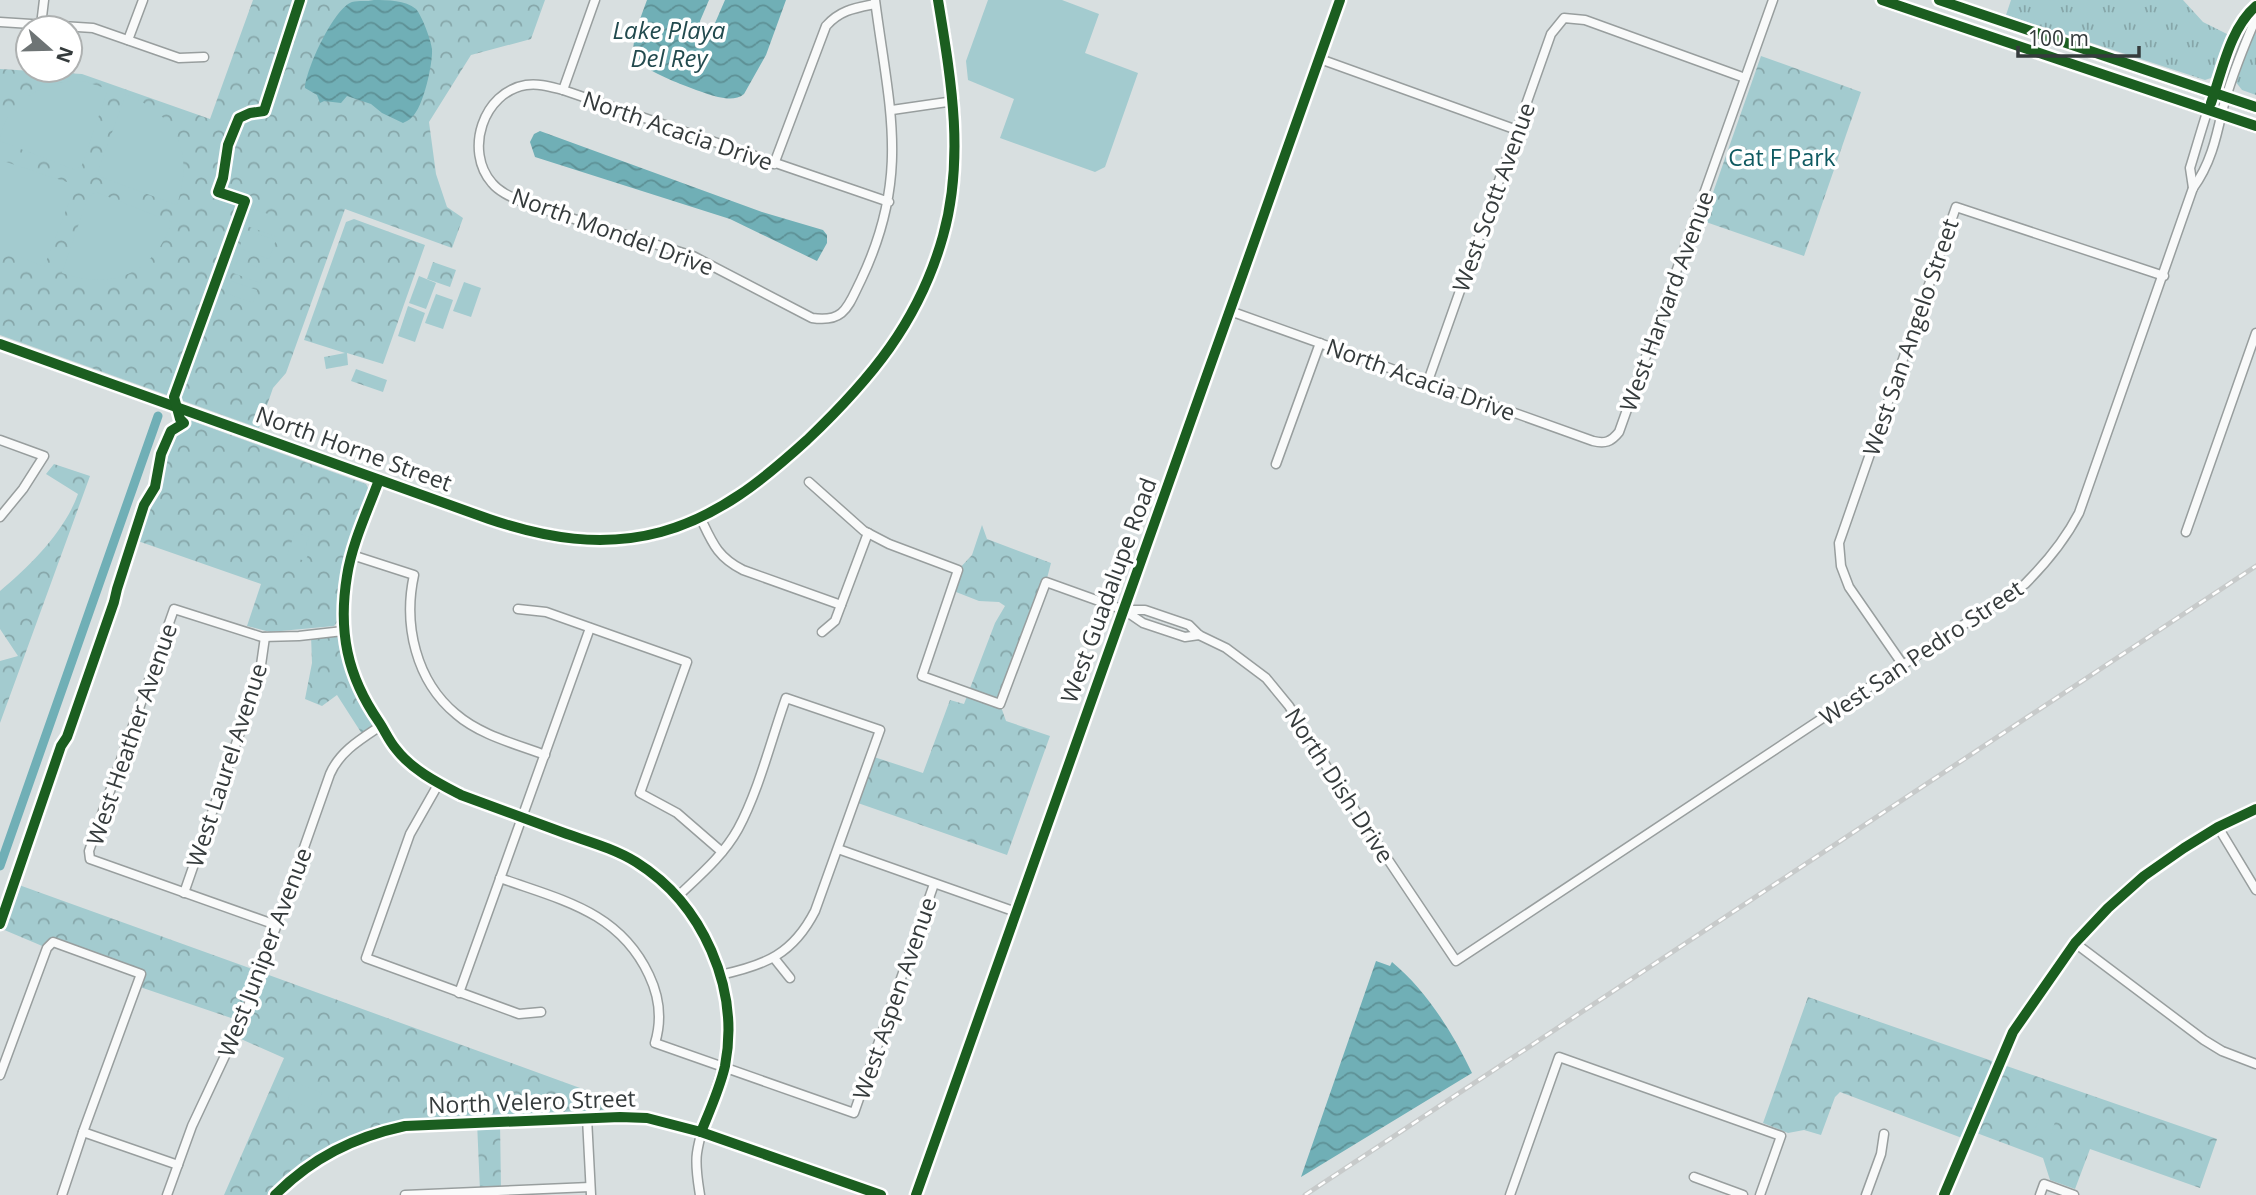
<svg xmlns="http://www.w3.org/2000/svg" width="2256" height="1195" font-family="'Open Sans',sans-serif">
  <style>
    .grass { fill: url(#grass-tufts) }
    .park { fill: url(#park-crowns) }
    .pitch { fill: #a3cbcf }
    .water { fill: url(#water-waves) }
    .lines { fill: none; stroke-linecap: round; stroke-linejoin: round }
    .canal { stroke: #70afb6; stroke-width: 9 }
    .street-casing { stroke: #989e9e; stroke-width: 11 }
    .secondary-casing { stroke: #989e9e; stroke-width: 14 }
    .street { stroke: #f9fafa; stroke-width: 8 }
    .secondary { stroke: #f9fafa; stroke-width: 10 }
    .rail-casing { stroke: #c7caca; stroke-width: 5 }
    .rail { stroke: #fff; stroke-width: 2.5; stroke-dasharray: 8; stroke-linecap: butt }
    .cycleway-casing { stroke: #fff; stroke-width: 15 }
    .cycleway { stroke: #1b5e20; stroke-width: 10 }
    .labels { text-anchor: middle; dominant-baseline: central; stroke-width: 7; stroke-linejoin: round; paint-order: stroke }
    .street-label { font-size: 23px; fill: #353b3c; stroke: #fff }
    .park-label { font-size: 23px; fill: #0f5a61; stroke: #fff }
    .water-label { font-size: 24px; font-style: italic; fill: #224a4e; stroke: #fff }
  </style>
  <defs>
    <pattern id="grass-tufts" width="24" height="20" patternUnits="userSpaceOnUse" patternTransform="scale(1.75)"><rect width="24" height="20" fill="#a3cbcf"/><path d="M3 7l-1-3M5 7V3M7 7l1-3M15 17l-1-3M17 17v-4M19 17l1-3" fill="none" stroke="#86a6a9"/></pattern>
    <pattern id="park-crowns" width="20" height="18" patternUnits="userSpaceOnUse" patternTransform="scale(1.75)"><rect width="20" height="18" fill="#a3cbcf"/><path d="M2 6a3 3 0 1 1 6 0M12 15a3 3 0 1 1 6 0" fill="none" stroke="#86a6a9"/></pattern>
    <pattern id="water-waves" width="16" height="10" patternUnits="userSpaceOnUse" patternTransform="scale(1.75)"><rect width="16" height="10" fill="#70afb6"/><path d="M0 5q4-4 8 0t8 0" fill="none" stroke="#5d9095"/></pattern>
  </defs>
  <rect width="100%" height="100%" fill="#d8dfe0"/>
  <!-- grass -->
  <g class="grass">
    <polygon points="2011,0 2183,0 2203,22 2229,35 2214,77 2205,80 2006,15"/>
    <polygon points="2256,26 2256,95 2242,90 2235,81"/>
  </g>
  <!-- park -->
  <g class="park">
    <polygon points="253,0 545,0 531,39 471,55 429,122 436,174 447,207 463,218 452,248 345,209 286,373 273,388 259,428 0,335 0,69 82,74 210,119"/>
    <polygon points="1761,56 1861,92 1804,256 1703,221"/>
    <polygon points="354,219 425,245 383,364 347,353 348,365 326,369 324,357 345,353 304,340 346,222"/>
    <polygon points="433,262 456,270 450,287 427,279"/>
    <polygon points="356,369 387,380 383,392 351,381"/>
    <polygon points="181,417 366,484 370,492 345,563 340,619 334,626 270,632 247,626 261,584 135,540"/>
    <path d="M54,464L90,476L0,723V661L18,656L0,629V591C30,566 65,531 78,494L46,474Z"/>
    <polygon points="982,525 987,539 1051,563 1046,582 1000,704 1006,721 1050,736 1007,855 855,802 871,756 923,773 950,700 964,704 995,623 1005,606 999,602 979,601 951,590 958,570 972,555"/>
    <polygon points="343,631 348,657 382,725 364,737 337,695 322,706 305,699 312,663 311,635"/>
    <polygon points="19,885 255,970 237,1020 137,986 141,975 53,942 47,948 2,929"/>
    <polygon points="266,974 613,1100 615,1117 500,1121 501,1190 480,1191 477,1122 405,1126 343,1146 276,1195 224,1195 284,1058 241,1039"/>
    <polygon points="1808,997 2217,1139 2200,1188 2090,1149 2075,1189 2050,1180 2043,1158 1966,1129 1962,1138 1840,1092 1835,1097 1821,1135 1804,1130 1788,1133 1763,1123"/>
  </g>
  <!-- pitch -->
  <g class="pitch">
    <polygon points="988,0 1062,0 1099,14 1085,53 1138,73 1105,167 1095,172 1000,138 1014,99 968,80 966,61"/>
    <path d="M71,81L86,82L108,89L82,165L75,170L0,141C3,106 39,84 71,81Z"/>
    <path d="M126,94C178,116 194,152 177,205L101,177L98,171Z"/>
    <polygon points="0,160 70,183 73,192 44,267 19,256 0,239"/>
    <path d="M96,192L172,222C154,273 113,291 62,273L88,197Z"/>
    <polygon points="253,209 283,219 277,237 247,226"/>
    <polygon points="246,230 276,240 269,259 239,248"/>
    <polygon points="238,260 265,270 260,283 233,273"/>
    <polygon points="419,276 436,283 426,309 409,303"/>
    <polygon points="231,281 257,290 253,303 226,293"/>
    <polygon points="464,282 481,288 471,317 453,311"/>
    <polygon points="436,294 453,300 443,329 425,323"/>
    <polygon points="408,306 425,313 415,342 398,336"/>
    <polygon points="295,532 309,537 304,551 308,555 305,561 287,555"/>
    <polygon points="295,1082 322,1093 315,1110 288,1099"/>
    <polygon points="2040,1116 2055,1122 2049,1139 2033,1134"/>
  </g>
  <!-- water -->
  <g class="water">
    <path d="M374,0C388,0 405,0 416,9C422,16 431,40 432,49C433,64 423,108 412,117C410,120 406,121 403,123L382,113L371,104L347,96L341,103L324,101L320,103L317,95L305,88C306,69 334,8 352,2C359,0 367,2 374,0Z"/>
    <path d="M647,0H709L700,21L701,30L707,32L712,30L725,0H786L766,55L744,94C737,100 727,99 718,97C702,93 642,71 635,58C629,45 642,14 647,0Z"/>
    <polygon points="540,131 762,212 823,230 827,235 827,243 817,261 730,219 535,157 530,142 534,134"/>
    <path d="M1376,961L1390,966L1392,962C1426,990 1453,1033 1472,1073L1301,1177Z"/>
  </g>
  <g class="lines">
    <!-- canal -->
    <polyline class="canal" points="0,866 158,416"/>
    <!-- street casing -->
    <g class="street-casing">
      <g id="street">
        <path d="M875,0C889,108 911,175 861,280C848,306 845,323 812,318L693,256L529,205C517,199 501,194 492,183C464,151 483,92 526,85C539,83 551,87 563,90L889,202"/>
        <polyline points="0,22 93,28 179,58 204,57"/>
        <polyline points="41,25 44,0"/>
        <polyline points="128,40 143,0"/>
        <polyline points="1320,59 1517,130"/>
        <polyline points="563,90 595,0"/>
        <polyline points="892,110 954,101"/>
        <path d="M774,164L826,26C840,10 855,8 875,4"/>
        <path d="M2193,188L2190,168C2202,130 2228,30 2256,6"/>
        <path d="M1230,311L1593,441C1605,444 1611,442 1619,432L1773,0"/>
        <polyline points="1428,381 1551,34 1564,18 1585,20 1745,78"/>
        <polyline points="0,440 44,456 23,489 0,517"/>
        <polyline points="1276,464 1320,343"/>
        <path d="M379,480C368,510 352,543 347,576C338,631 347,676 379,722C385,731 389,741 396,749C412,770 438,783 461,795C496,808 531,821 566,834C589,842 613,849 634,862C693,895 732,968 728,1035C726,1078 703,1112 697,1153C695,1166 698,1182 700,1195"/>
        <polyline points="809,482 864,531 889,544 958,570 922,676 1000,704 1046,582 1124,610 1143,623 1185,637 1199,635"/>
        <path d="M700,517C712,542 717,557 743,570L841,605"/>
        <polyline points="2186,532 2256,333"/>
        <path d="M352,555L414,575C403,625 416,681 456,714C480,735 516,744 545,755"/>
        <polyline points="518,609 546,612 687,662 640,793 677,813 722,852"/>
        <path d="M1124,610H1145L1189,625L1199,635L1226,648L1266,678L1289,706L1336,782L1456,961L2025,584C2047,562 2065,540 2079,513L2193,188C2210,165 2216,139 2222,112C2230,80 2243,48 2256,18"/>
        <polyline points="822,632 835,621 868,533"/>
        <polyline points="1903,665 1849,587 1841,566 1839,543 1956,207 2164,276"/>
        <polyline points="439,783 410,834 366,958 519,1014 541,1012"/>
        <polyline points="2218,827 2256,890"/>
        <polyline points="838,849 1016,912"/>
        <path d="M500,878C561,900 619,911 649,975C660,998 662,1020 655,1043L854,1113L934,884"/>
        <polyline points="184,893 254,692 260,672 265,637"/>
        <path d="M677,897C699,876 723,856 738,829C759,790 771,740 786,698L880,730L815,911C793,954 766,965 720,975"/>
        <polyline points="276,925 90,859 89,851 174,609 262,637 299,636 343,631"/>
        <polyline points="2075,943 2204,1040 2222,1051 2256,1064"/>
        <polyline points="774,958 790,978"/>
        <polyline points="459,993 590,628"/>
        <polyline points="0,1075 47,948 53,942 141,974 83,1132 62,1195"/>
        <polyline points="587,1118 591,1195"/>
        <polyline points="83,1132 178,1165"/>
        <polyline points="1694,1177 1743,1195"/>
        <path d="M167,1195L192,1126L247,1009L330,774C340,751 361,739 382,725"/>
        <path d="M275,1195C312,1158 354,1137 405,1126L620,1117L647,1118L701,1132L881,1195"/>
        <polyline points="405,1195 590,1187"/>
        <polyline points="1510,1195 1559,1057 1781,1136 1760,1195"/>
        <polyline points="1866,1195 1881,1154 1884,1134"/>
        <polyline points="2040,1195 2044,1184 2074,1195"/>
      </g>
    </g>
    <!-- secondary casing -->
    <g class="secondary-casing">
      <g id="secondary">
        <polyline points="1882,0 2256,126"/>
        <polyline points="1939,0 2256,107"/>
        <path d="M0,344L489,519C545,538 602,548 661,532C719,516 763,480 807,440C870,380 919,322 943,236C965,158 951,79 938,0"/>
        <polyline points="916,1195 1340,0"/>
        <polyline points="1944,1195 2013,1032 2075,943 2108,908 2144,876 2184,848 2218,827 2256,809"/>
      </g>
    </g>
    <!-- street -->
    <use href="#street" class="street"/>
    <!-- secondary -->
    <use href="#secondary" class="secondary"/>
    <!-- rail casing -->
    <g class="rail-casing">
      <polyline id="rail" points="1305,1195 2256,566"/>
    </g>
    <!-- rail -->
    <use href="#rail" class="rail"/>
    <!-- cycleway casing -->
    <g class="cycleway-casing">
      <g id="cycleway">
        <polyline points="1882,0 2256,126"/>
        <polyline points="1939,0 2256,107"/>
        <path d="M2211,103C2222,72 2230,28 2256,6"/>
        <path d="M0,344L489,519C545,538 602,548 661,532C719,516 763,480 807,440C870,380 919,322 943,236C965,158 951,79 938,0"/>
        <path d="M379,480C368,510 352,543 347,576C338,631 347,676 379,722C385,731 389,741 396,749C412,770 438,783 461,795C496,808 531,821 567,834C590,842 615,849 636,862C703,904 740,988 725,1066C720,1088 710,1110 701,1132"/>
        <polyline points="0,924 61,746 67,737 114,602 117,589 144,505 155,487 161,454 171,431 184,423 180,419 174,397 245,201 218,192 223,178 228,145 239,118 250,113 264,111 300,0"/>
        <path d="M275,1195C312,1158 354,1137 405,1126L620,1117L647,1118L701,1132L881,1195"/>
        <polyline points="916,1195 1340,0"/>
        <polyline points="1944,1195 2013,1032 2075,943 2108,908 2144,876 2184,848 2218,827 2256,809"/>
      </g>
    </g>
    <!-- cycleway -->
    <use href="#cycleway" class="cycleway"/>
  </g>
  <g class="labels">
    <!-- street labels -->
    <g class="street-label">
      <text transform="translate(678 130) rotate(19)">North Acacia Drive</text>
      <text transform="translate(1493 197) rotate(-70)">West Scott Avenue</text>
      <text transform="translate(613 231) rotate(20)">North Mondel Drive</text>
      <text transform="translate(1666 301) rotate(-70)">West Harvard Avenue</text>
      <text transform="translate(1910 337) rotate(-71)">West San Angelo Street</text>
      <text transform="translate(1421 379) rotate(20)">North Acacia Drive</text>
      <text transform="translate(354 448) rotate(20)">North Horne Street</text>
      <text transform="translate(1108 590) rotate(-70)">West Guadalupe Road</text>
      <text transform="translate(1921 652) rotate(-34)">West San Pedro Street</text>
      <text transform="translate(131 734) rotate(-71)">West Heather Avenue</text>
      <text transform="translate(226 765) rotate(-72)">West Laurel Avenue</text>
      <text transform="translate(1340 785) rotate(57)">North Dish Drive</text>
      <text transform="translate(264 952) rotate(-69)">West Juniper Avenue</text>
      <text transform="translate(894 998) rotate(-71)">West Aspen Avenue</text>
      <text transform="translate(532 1101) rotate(-2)">North Velero Street</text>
    </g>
    <!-- park labels -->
    <g class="park-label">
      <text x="1782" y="157">Cat F Park</text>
    </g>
    <!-- water labels -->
    <g class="water-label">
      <text x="669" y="29">Lake Playa<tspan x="669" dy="28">Del Rey</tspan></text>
    </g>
  </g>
  <!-- north arrow -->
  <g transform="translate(49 49) rotate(110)"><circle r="33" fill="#ffffff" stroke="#aeb1b1" stroke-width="2"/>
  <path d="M0-5L12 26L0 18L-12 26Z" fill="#6e7475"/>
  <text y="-10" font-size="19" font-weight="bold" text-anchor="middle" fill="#353b3c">N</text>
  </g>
  <!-- scale -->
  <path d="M2018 46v10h121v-10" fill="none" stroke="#353b3c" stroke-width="3.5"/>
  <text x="2028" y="46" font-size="21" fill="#353b3c" stroke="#ffffff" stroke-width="5" paint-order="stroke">100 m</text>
</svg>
